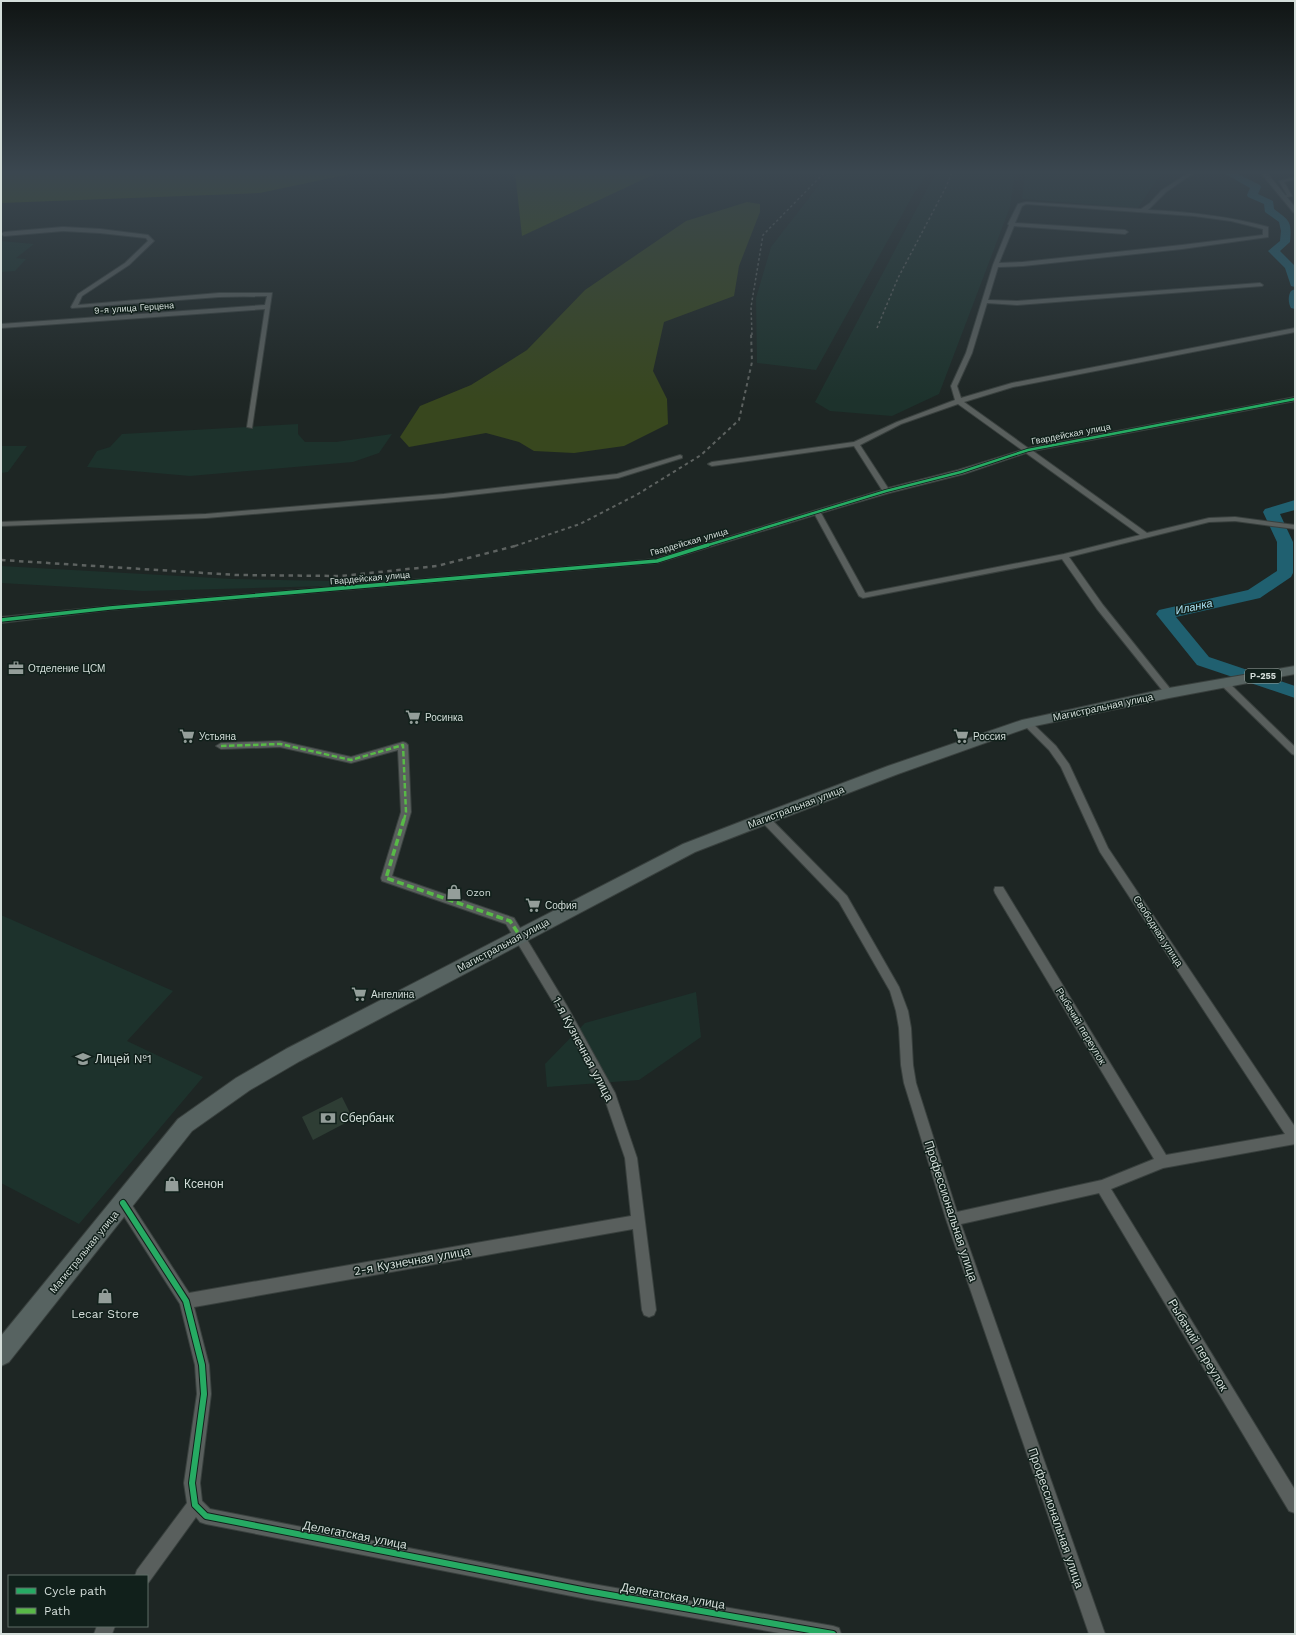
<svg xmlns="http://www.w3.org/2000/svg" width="1296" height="1635" font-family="'Work Sans',sans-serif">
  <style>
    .built { fill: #1d322c }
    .green { fill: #38471e }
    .forest { fill: #3c5012 }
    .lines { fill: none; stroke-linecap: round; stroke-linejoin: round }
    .river { fill: #206070; fill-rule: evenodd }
    .building { fill: #2e3d34 }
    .street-casing { stroke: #39403e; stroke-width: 2 }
    .secondary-casing { stroke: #39403e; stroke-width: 2 }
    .primary-casing { stroke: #39403e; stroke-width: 2 }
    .street { fill: #595f5d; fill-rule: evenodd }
    .secondary { fill: #586260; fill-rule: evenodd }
    .primary { fill: #576361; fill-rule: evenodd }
    .rail-far2 { stroke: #5d6260; stroke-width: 1.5; stroke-dasharray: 2.5 2.5; stroke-linecap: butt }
    .rail-far1 { stroke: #5d6260; stroke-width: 2; stroke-dasharray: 3.5 3.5; stroke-linecap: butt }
    .rail { stroke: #5d6260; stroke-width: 2.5; stroke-dasharray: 4.5 4.5; stroke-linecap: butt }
    .quiet-far1 { stroke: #58b947; stroke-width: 2.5; stroke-dasharray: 5.5 2.5; stroke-linecap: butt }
    .quiet { stroke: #58b947; stroke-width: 3.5; stroke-dasharray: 7 3.5; stroke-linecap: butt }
    .cycleway-far2-casing { stroke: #11201b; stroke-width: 4 }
    .cycleway-far1-casing { stroke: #11201b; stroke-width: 5.5 }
    .cycleway-casing { stroke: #11201b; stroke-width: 8 }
    .cycleway-far2 { stroke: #26ab63; stroke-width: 2.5 }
    .cycleway-far1 { stroke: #26ab63; stroke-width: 3.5 }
    .cycleway { stroke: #26ab63; stroke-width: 6 }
    .labels { text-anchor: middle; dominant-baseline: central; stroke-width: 3; stroke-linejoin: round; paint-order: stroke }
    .far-street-label { font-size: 9px; fill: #d4deda; stroke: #11201b }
    .shield { fill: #11201b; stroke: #9aa5a1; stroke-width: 1 }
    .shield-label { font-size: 9px; font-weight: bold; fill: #d4deda }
    .poi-label { font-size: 10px; fill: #d4deda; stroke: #11201b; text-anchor: start }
    .street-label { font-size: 10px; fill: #d4deda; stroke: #11201b }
    .water-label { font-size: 11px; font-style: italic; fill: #abe2f3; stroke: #11201b }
    .near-street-label { font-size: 12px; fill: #d4deda; stroke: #11201b }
    .near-poi-label { font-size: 12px; fill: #d4deda; stroke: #11201b; text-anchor: start }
  </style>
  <rect width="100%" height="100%" fill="#1e2624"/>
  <!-- built -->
  <g class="built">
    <polygon points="829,172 929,172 913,195 816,370 757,363 756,298 771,247"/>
    <polygon points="936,172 1015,172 1010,207 939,394 892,416 830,411 815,402"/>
    <polygon points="1025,172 1162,172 1138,208 1022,199"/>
    <polygon points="1,241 34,244 16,258 26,259 15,271 1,272"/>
    <polygon points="298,424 298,434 305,442 336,442 392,434 379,453 353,462 190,476 87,467 97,451 110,447 122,434"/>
    <polygon points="1,446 27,446 8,472 1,473"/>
    <polygon points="1,566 233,579 331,581 410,573 409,579 330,586 143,591 1,583"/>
    <polygon points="1,915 173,991 127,1041 203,1077 79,1224 1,1183"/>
    <polygon points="696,992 701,1037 639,1080 547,1087 545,1064 585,1023"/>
  </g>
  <!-- green -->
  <polygon class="green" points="747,202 760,204 760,212 739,266 734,296 664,322 653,371 667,399 668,424 624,446 574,453 534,451 519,442 486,433 409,447 400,437 420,406 471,385 527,350 585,290 686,221"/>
  <!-- forest -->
  <g class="forest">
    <polygon points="1,172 359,172 260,193 1,203"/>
    <polygon points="515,172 659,172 522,236"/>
  </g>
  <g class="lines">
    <!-- river -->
    <g class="river">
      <path d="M1222,172H1234L1260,185L1261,187L1258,194L1273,201L1274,209C1290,221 1292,221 1290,242L1280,251L1295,266V287L1291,286L1285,268L1268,251L1280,241L1281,231L1279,222L1265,212L1264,204L1248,197L1247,195L1250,188Z"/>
      <path d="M1295,289V309L1291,308C1288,303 1288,295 1291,291Z"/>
      <polygon points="1295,500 1295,510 1280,514 1293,542 1293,573 1291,577 1260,598 1176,617 1209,657 1295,686 1295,698 1197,665 1156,614 1159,610 1248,590 1277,571 1277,542 1263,512 1265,509"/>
    </g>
  </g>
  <!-- building -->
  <polygon class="building" points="342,1097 353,1119 313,1140 302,1117"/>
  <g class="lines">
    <!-- street casing -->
    <g class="street-casing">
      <g id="street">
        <path d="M1190,172H1195L1166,192L1148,210C1189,212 1228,216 1268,227V237L1182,249L1023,266L998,267L988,300L1017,301L1260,283L1263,285L1262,286L1017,305L987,303L972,353L957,386L961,398L1012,383L1295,328V332L1013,387L964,402L1028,448L1295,397V401L1033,451L1147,533L1209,518L1235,517L1295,525V529L1235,521L1209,522L1069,557L1103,605L1172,691L1173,693L1172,695H1166L1097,609L1062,559L863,598L859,596L815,515L657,563L110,610L1,623V617L110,606L656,559L882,490L854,446L712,466L708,464L712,462L854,442L897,422L955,400L951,386L966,353L993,265L1009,225L1008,224L1018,204L1026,202L1141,209L1150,203L1162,190ZM1026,204L1194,216L1231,221L1263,229V235L1182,245L1023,262L999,263L1014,226L1125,234L1128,232L1125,230L1015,223L1022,206ZM958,404L1022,450L958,470L888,488L860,445L901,424ZM1026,453L1140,535L1064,554L865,593L821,513L889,493L964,474Z"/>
        <polygon points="1295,177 1295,179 1284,182 1292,196 1283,198 1283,196 1287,195 1279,181"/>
        <polygon points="63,227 100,229 148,235 154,241 129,265 82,296 78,305 219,293 272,293 252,428 247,427 265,309 1,328 1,324 265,305 267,296 219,297 72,308 71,307 78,294 125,263 148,241 146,238 100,233 63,231 4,236 1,234 4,232"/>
        <polygon points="680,455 682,456 682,458 618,478 444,498 206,518 1,526 1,522 206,514 444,494 617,474"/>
        <polygon points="1223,679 1226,680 1295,747 1295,755 1292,754 1220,684 1219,682"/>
        <polygon points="1027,720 1030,721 1056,746 1069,764 1108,848 1295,1127 1295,1144 1163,1168 1111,1189 1295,1490 1295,1513 1289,1511 1099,1193 961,1224 1105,1634 1089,1634 946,1219 904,1083 901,1065 899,1028 896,1011 890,991 839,902 759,819 760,816 768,816 847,896 899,987 908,1011 911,1028 913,1065 916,1083 957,1212 1102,1180 1154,1159 995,893 994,890 995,887 1003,887 1166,1155 1285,1134 1100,852 1061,767 1049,750 1022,723 1024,721"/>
        <polygon points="280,741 351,757 403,742 406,743 408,745 411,812 392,876 514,918 567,1006 615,1093 637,1158 656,1310 654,1315 649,1317 644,1315 642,1310 633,1229 194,1307 209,1365 211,1394 200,1483 202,1501 210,1509 587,1583 833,1626 839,1628 841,1634 785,1634 587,1599 206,1524 200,1522 196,1517 149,1582 147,1583 147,1576 135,1576 137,1570 187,1503 184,1483 197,1394 195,1365 180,1304 118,1207 116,1203 118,1199 123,1197 128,1199 189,1293 631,1216 625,1158 603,1094 559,1012 506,924 382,881 381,878 401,812 398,750 351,763 280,747 221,749 216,746 221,743"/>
        <polygon points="97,1626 115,1626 112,1634 94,1634"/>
      </g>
    </g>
    <!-- secondary casing -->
    <g class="secondary-casing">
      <polygon id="secondary" points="1260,172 1266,172 1295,207 1295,213 1293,212"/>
    </g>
    <!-- primary casing -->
    <g class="primary-casing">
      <polygon id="primary" points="1295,666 1295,674 1169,698 1030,727 898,774 770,823 695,852 300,1061 250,1090 192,1131 9,1362 1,1366 1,1336 178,1119 236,1078 286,1049 683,844 758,815 888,766 1022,720 1169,688"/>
    </g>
    <!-- street -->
    <use href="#street" class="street"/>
    <!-- secondary -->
    <use href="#secondary" class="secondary"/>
    <!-- primary -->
    <use href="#primary" class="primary"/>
    <!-- rail-far2 -->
    <g class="rail-far2">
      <polyline points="877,328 898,278 946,187 952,172"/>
      <polyline points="752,335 751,307 763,235 825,172"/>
    </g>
    <!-- rail-far1 -->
    <polyline class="rail-far1" points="515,546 580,524 638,494 701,455 739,420 752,362 751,334"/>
    <!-- rail -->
    <polyline class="rail" points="1,560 236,575 341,576 437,566 519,545"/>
    <!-- quiet-far1 -->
    <polyline class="quiet-far1" points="221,746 280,744 351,760 403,745 406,812 404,820"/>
    <!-- quiet -->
    <polyline class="quiet" points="404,819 386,878 510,921 520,936"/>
    <!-- cycleway-far2 casing -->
    <g class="cycleway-far2-casing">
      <polyline id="cycleway-far2" points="705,546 886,491 961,472 1028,450 1295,399"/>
    </g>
    <!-- cycleway-far1 casing -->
    <g class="cycleway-far1-casing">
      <polyline id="cycleway-far1" points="1,620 110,608 657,561 708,545"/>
    </g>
    <!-- cycleway casing -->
    <g class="cycleway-casing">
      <polyline id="cycleway" points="123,1203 186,1301 202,1365 204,1394 192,1483 195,1505 206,1516 587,1591 833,1634"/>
    </g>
    <!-- cycleway-far2 -->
    <use href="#cycleway-far2" class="cycleway-far2"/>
    <!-- cycleway-far1 -->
    <use href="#cycleway-far1" class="cycleway-far1"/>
    <!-- cycleway -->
    <use href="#cycleway" class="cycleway"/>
  </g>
  <!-- sky -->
  <linearGradient id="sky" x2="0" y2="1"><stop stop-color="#101514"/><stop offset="0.43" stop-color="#3b4750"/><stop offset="1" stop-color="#3b4750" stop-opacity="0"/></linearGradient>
  <rect width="1296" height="401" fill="url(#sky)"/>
  <!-- icons -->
  <defs>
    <g id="office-bare" transform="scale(1.2)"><path d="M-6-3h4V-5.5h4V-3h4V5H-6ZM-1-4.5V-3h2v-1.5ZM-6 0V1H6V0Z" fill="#949e9a" stroke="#11201b" stroke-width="2.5" paint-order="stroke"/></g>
    <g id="supermarket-bare" transform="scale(1.2)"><path d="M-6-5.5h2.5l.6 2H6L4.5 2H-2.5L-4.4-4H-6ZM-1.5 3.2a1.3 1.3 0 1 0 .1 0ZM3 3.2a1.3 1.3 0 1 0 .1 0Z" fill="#949e9a" stroke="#11201b" stroke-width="2.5" paint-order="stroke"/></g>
    <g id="shop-bare" transform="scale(1.2)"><path d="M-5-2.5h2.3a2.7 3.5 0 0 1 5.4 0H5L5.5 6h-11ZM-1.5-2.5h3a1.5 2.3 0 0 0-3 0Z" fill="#949e9a" stroke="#11201b" stroke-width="2.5" paint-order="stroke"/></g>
    <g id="school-bare" transform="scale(1.2)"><path d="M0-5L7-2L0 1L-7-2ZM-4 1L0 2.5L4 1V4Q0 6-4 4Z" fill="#949e9a" stroke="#11201b" stroke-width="2.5" paint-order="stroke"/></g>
    <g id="bank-bare" transform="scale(1.2)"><path d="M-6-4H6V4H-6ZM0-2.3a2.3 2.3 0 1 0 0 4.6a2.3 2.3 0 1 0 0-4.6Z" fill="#949e9a" stroke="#11201b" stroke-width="2.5" paint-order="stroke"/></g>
  </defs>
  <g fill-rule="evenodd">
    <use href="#office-bare" x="16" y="668"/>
    <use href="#supermarket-bare" x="413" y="717"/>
    <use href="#supermarket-bare" x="187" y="736"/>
    <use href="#supermarket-bare" x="961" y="736"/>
    <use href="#shop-bare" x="454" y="892"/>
    <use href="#supermarket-bare" x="533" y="905"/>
    <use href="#supermarket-bare" x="359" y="994"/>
    <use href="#school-bare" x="83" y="1059"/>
    <use href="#bank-bare" x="328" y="1118"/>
    <use href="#shop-bare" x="172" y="1184"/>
    <use href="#shop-bare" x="105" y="1296"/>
  </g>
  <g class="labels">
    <!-- far-street labels -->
    <g class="far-street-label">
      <text transform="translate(134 308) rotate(-4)">9-я улица Герцена</text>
      <text transform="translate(1071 434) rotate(-11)">Гвардейская улица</text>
      <text transform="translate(689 542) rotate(-16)">Гвардейская улица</text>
      <text transform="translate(370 578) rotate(-5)">Гвардейская улица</text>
    </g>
    <!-- shield labels -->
    <rect class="shield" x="1245" y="669" width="36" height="14" rx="3"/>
    <g class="shield-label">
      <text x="1263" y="676">Р-255</text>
    </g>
    <!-- poi labels -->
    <g class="poi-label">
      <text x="28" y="668">Отделение ЦСМ</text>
      <text x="425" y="717">Росинка</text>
      <text x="199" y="736">Устьяна</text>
      <text x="973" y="736">Россия</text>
      <text x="466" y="892">Ozon</text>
      <text x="545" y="905">София</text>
      <text x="371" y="994">Ангелина</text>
    </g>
    <!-- street labels -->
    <g class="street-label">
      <text transform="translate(1103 707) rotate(-12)">Магистральная улица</text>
      <text transform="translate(796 807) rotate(-21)">Магистральная улица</text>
      <text transform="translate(1158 931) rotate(57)">Свободная улица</text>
      <text transform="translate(503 945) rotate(-28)">Магистральная улица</text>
      <text transform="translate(1081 1026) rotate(59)">Рыбачий переулок</text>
      <text transform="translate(84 1252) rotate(-51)">Магистральная улица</text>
    </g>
    <!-- water labels -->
    <g class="water-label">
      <text transform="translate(1194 607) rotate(-12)">Иланка</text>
    </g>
    <!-- near-street labels -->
    <g class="near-street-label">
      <text transform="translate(583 1049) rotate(62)">1-я Кузнечная улица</text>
      <text transform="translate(951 1211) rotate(72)">Профессиональная улица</text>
      <text transform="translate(412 1261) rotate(-10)">2-я Кузнечная улица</text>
      <text transform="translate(1198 1345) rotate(59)">Рыбачий переулок</text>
      <text transform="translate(1056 1518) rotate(71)">Профессиональная улица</text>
      <text transform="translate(355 1535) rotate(11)">Делегатская улица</text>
      <text transform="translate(673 1596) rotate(10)">Делегатская улица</text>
    </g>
    <!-- near-poi labels -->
    <g class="near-poi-label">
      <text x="95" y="1059">Лицей №1</text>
      <text x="340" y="1118">Сбербанк</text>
      <text x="184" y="1184">Ксенон</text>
      <text x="105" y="1314" text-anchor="middle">Lecar Store</text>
    </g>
  </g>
  <!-- border -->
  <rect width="1296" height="1635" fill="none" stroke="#d4deda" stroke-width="4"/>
  <!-- legend -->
  <rect x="8" y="1575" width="140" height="52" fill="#11201b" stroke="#5f6c67"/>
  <rect x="16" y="1588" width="20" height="6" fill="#26ab63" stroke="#5f6c67"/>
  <text x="44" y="1595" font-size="12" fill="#d4deda">Cycle path</text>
  <rect x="16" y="1608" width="20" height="6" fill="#58b947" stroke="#5f6c67"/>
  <text x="44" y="1615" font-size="12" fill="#d4deda">Path</text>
</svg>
